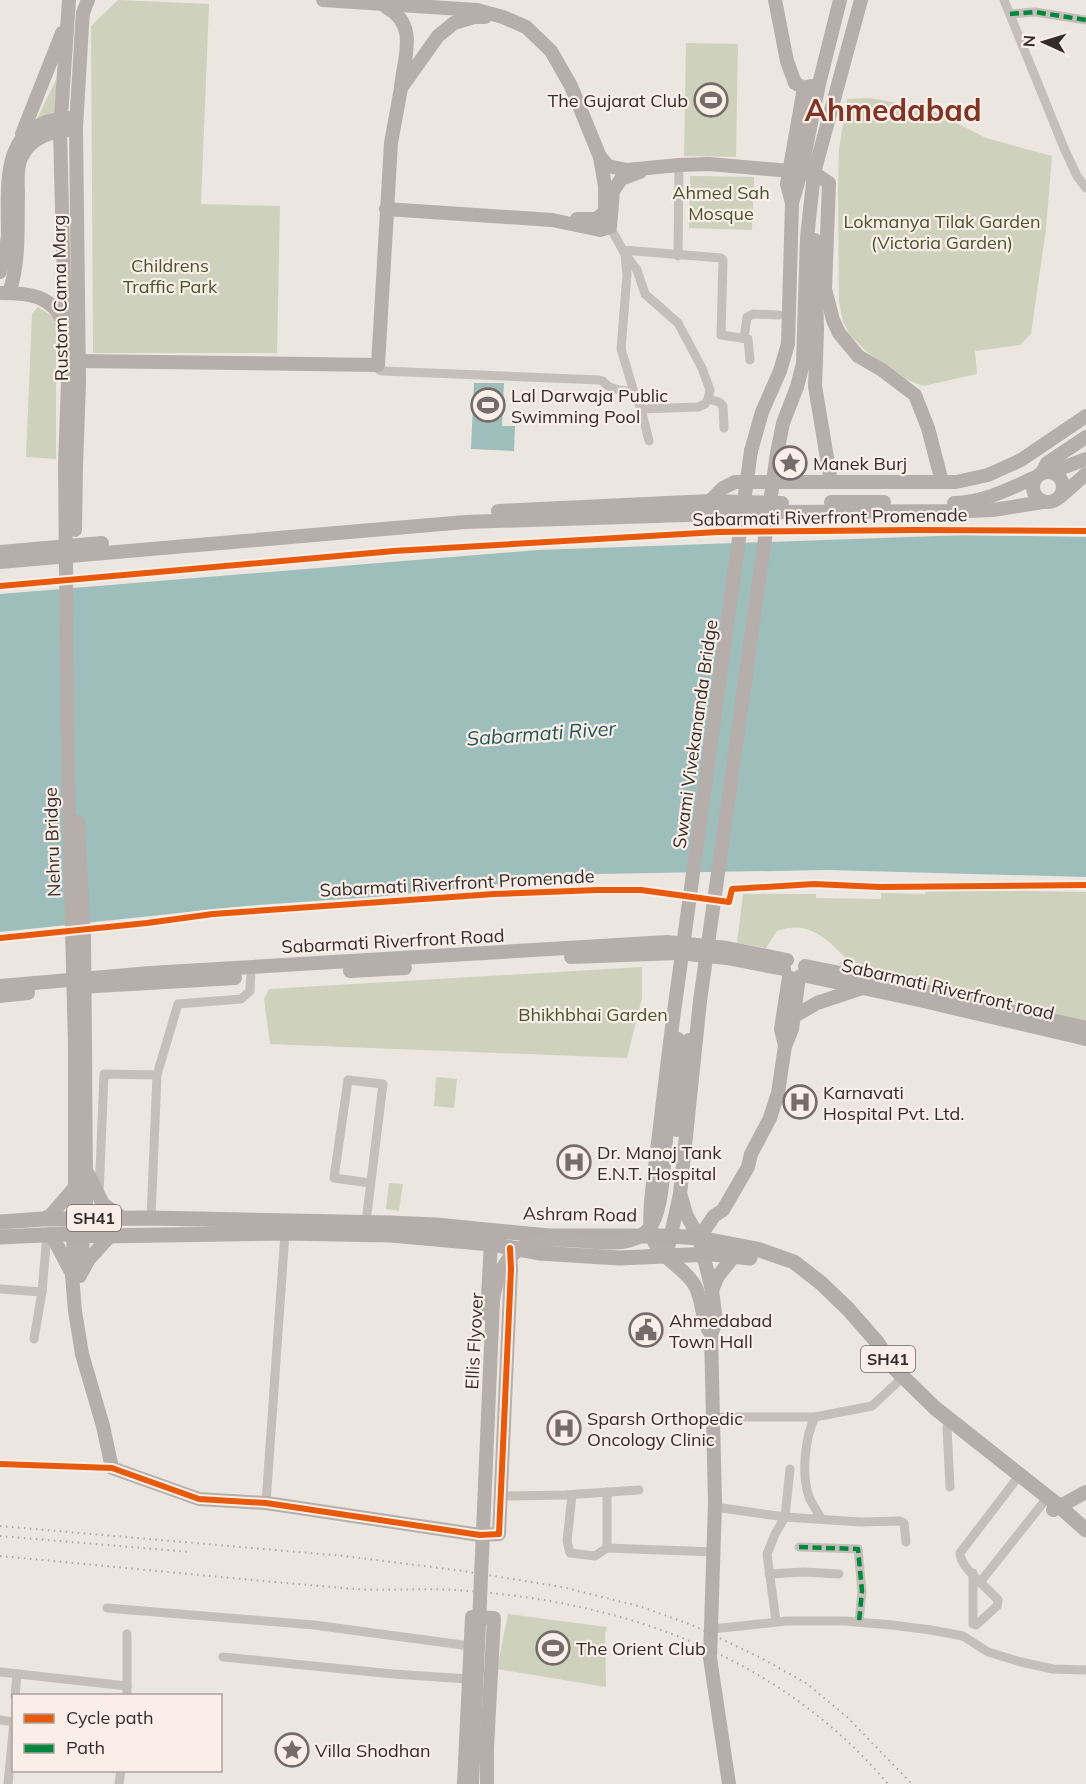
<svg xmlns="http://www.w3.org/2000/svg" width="1086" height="1784" font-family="Mulish,sans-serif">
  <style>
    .green { fill: #ced1bb }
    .water { fill: #9ebebb }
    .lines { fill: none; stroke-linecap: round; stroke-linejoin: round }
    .street { stroke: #c5beb9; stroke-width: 9 }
    .secondary { stroke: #b5aeaa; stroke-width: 14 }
    .primary { stroke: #b4ada9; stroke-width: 15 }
    .rail { stroke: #aca7a4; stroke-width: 2; stroke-dasharray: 1.5 4.5; stroke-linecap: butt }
    .secondary-bridge { stroke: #b5aeaa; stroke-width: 14 }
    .quiet { stroke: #00873e; stroke-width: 4.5; stroke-dasharray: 9 4.5; stroke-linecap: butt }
    .cycleway-casing { stroke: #f9efe8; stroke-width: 10 }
    .cycleway { stroke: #e8590c; stroke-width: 6 }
    .labels { text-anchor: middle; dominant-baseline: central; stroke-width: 4.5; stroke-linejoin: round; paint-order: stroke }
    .shield { fill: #f9efe8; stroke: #706662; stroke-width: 1.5 }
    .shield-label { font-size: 16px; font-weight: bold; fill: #352b28 }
    .poi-label { font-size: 18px; fill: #352b28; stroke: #f9efe8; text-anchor: start }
    .park-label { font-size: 18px; fill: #48532d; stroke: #f9efe8 }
    .street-label { font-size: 18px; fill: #352b28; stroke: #f9efe8 }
    .water-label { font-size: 20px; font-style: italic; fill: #1f5554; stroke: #f9efe8 }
    .town-label { font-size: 30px; font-weight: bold; fill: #813324; stroke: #f9efe8 }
  </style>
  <rect width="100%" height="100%" fill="#ece6e1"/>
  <!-- green -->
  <g class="green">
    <polygon points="118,0 209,4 201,204 280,206 277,353 93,353 91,26"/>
    <polygon points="686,43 738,44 736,157 684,156"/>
    <polygon points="57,78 54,116 34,125"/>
    <polygon points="870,98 927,108 986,138 1052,156 1046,229 1031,334 1020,345 975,351 977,374 923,386 905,379 867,352 850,335 843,322 839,302 838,190 839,149 847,99"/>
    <polygon points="690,176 754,177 752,230 689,228"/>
    <polygon points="38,307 56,319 56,459 26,457 32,314"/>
    <path d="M926,889L1086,892V1022L969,992L839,964L845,957C825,937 807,920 777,931L766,948L737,943L743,894H816V898L881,899V893L925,894Z"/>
    <polygon points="642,967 642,998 627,1058 270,1044 264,999 269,989"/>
    <polygon points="436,1077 457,1079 454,1108 434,1106"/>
    <polygon points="389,1183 403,1184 399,1211 386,1209"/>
    <polygon points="508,1614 607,1627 605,1634 606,1687 497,1669"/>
  </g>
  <!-- water -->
  <g class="water">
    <polygon points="474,383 504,383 502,426 515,426 514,451 471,449"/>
    <polygon points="965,535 1086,537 1086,877 828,870 596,874 374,897 245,906 0,932 0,594 538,550"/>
  </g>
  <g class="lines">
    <!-- street -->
    <g class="street">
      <polyline points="1004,0 1064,148 1077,176 1086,188"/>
      <polyline points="1010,14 1035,12 1086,20"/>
      <polyline points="610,227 625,254 627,275 621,349 634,392 641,409 649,441"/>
      <polyline points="623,250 721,258 723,260 721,335 748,339 750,360"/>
      <polyline points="625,254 637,270 645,294 678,323 702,368 710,390 708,399 705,404 698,407 641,409"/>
      <polyline points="678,256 679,165"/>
      <polyline points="744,338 747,317 753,314 779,315"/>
      <path d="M378,365L379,370L382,371L599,380L603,381C610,391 622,390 634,392"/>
      <polyline points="708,399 719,402 723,406 724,428"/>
      <polyline points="157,1075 178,1004 241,999 250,991 251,968"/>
      <polyline points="99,1194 104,1074 157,1075 151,1218"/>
      <polyline points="366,1222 383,1084 348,1080 334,1178 370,1183"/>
      <polyline points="1,1289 42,1292 47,1234"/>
      <polyline points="34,1339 42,1292"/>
      <polyline points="714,1417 815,1417 872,1406 903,1377"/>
      <path d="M815,1417C805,1437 801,1475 809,1497C812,1504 817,1511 821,1518"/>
      <polyline points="947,1427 950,1487"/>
      <polyline points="0,1464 112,1468"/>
      <polyline points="572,1495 567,1541 570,1553 595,1556 607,1548 607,1492"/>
      <polyline points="501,1496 565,1495 639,1490"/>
      <polyline points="266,1503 285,1233"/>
      <polyline points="715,1507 785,1517 861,1522 900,1521 904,1523 906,1542"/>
      <polyline points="799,1547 858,1549 862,1591 859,1622"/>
      <polyline points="607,1548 714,1552"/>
      <path d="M973,1573V1624L976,1625L997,1606L998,1600C988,1588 960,1568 960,1553L1015,1481"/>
      <polyline points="769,1574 804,1572 839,1574"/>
      <polyline points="981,1581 1043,1503"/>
      <polyline points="107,1608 314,1625 470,1646"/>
      <polyline points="776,1621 767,1554 775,1534 785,1517 790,1469"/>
      <polyline points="712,1629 787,1621 845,1621 892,1625 931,1630 963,1636 988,1652 1021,1662 1053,1669 1086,1670"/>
      <polyline points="223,1657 393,1674 468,1679"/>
      <polyline points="0,1672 127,1686"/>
      <polyline points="15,1696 17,1674"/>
      <polyline points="127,1696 127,1634"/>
      <polyline points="0,1720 14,1722"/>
      <polyline points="8,1784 14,1722"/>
      <polyline points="119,1784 121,1770"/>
    </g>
    <!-- secondary -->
    <g class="secondary">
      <polyline points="323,0 477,10 503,17 526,27 551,51 571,86 600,157 608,166 627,170 679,165 709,164 814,173 829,183 825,289 833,320 839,333 858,356 882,370 915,395 928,428 942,482"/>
      <polyline points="775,0 787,61 795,83 804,88 811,86"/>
      <path d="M386,7C418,24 405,55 401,86"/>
      <polyline points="22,134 62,33"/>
      <polyline points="792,203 787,184 804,88"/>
      <polyline points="386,209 552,220 600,230 610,227 613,191 621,179 640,172"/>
      <polyline points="577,219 596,219 605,212 605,186 600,157"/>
      <polyline points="815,240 817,331 815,386 831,482"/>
      <path d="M0,272C3,260 7,248 8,235C8,180 0,123 68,118"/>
      <path d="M2,293C28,293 52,295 63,322"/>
      <path d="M9,293C20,262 17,228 18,195C18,184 16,169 21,158C29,140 48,132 67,130"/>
      <polyline points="79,361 378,365 391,143 401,88 438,36 454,23 474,17 485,17"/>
      <polyline points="751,451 762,412 780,371 788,344 792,203 801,172 819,84 840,0"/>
      <polyline points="777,453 783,423 797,387 803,363 807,238 814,173 861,0"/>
      <polyline points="65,465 68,382 65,327 60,131 69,0"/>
      <polyline points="76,466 79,383 76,127 82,26 83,13 88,0"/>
      <circle cx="1048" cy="487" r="15"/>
      <polyline points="1051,472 1086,459"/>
      <polyline points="1042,473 1047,463 1086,437"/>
      <polyline points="1060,497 1086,474"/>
      <polyline points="710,501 723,488 735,482 956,482 988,475 1021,460 1086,416"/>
      <polyline points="831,502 884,502"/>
      <path d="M954,503C985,502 1009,489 1036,477"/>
      <polyline points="498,511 710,501 782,503"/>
      <polyline points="0,552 102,543"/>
      <polyline points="0,562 465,522 779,512 968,511 993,510 1043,502"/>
      <polyline points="571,957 678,953 727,958 784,969"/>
      <polyline points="805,966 886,982 1086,1028"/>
      <polyline points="350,971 405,968"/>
      <polyline points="802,975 919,1000 1086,1039"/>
      <polyline points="0,986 150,973 667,942 727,948 787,960"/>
      <polyline points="80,987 235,978"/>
      <path d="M677,990C669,1046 663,1103 656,1159C654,1176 647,1221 652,1236C658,1258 682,1265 694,1284C704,1300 700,1319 711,1334L715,1503L710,1658L729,1784"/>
      <polyline points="0,996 28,993"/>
      <polyline points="793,1017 817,1003 862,988"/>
      <polyline points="75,1045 75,1209 72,1275 75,1311 82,1354 103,1426 112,1468 199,1499 266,1503 480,1535 499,1534 511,1269 510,1252"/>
      <polyline points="785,1046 781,1029 789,977"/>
      <polyline points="88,1174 103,1204 122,1218"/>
      <polyline points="681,1196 686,1214 699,1238 712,1290 716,1322 711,1334"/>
      <polyline points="43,1219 50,1216 75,1187"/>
      <polyline points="51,1234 70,1270"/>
      <polyline points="699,1238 714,1216 723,1210 748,1167 751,1154 770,1118 778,1093 785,1046 792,1029 799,977"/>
      <polyline points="666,1257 680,1194 700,1001"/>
      <polyline points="82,1272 89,1259 110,1236"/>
      <polyline points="80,1276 86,1201 85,1045"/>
      <polyline points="712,1290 718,1276 735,1255"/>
      <polyline points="487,1314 491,1244"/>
      <polyline points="1053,1510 1086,1492"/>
      <polyline points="464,1784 472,1617 494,1618 487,1747 487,1784"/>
    </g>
    <!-- primary -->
    <g class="primary">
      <polyline points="0,1222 43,1219 151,1218 390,1223 436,1225 549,1236 671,1236 699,1238 757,1249 794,1262 821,1283 848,1309 877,1342 894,1368 935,1408 1059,1506 1086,1530"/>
      <polyline points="0,1237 66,1234 101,1236 285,1233 391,1235 491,1244 539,1253 619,1258 712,1254 750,1258"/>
    </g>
    <!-- rail -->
    <g class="rail">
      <polyline points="0,1526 344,1556 456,1570 562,1587 642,1607 692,1625 761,1658 806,1683 847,1717 912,1784"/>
      <polyline points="0,1536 191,1552"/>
      <path d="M0,1556C118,1567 236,1579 355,1589C388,1591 421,1588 454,1590C620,1600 778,1654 888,1784"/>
    </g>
    <!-- secondary-bridge -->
    <g class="secondary-bridge">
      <polyline points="65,465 68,772 75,1045"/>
      <polyline points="75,530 76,466"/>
      <polyline points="78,822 84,938 85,1045"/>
      <polyline points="677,990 751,451"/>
      <polyline points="700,1001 777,453"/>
      <polyline points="677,1130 689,1040"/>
      <path d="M472,1784L493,1301C508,1188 621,1277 652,1224C663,1206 664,1161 666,1139C670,1106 674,1072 678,1039"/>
    </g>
    <!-- quiet -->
    <g class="quiet">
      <polyline points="1010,14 1035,12 1086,20"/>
      <polyline points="799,1547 858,1549 862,1591 859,1622"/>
    </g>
    <!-- cycleway casing -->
    <g class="cycleway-casing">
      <g id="cycleway">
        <polyline points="0,586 394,551 718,532 914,530 1086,531"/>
        <polyline points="0,938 147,923 213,914 494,894 598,890 641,890 729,902 732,889 814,884 880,887 1086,885"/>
        <polyline points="0,1464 112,1468 199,1499 266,1503 480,1535 499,1534 511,1269 510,1248"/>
      </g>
    </g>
    <!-- cycleway -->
    <use href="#cycleway" class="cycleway"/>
  </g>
  <!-- icons -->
  <defs>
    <g id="stadium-ring" transform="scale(1.725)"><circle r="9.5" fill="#f9efe8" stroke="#756c69" stroke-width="1.5"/><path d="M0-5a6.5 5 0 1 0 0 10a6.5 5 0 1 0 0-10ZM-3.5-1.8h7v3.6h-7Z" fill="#756c69"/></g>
    <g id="sight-ring" transform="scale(1.725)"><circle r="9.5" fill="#f9efe8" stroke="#756c69" stroke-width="1.5"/><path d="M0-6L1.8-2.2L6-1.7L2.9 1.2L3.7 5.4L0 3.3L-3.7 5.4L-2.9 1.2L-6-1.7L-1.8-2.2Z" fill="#756c69"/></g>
    <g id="hospital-ring" transform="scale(1.725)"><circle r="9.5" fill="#f9efe8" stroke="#756c69" stroke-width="1.5"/><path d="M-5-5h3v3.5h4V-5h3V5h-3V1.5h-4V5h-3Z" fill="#756c69"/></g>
    <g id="civic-ring" transform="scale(1.725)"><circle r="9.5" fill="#f9efe8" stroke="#756c69" stroke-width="1.5"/><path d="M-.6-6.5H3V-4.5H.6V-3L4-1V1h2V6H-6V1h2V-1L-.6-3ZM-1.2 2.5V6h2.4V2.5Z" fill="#756c69"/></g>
  </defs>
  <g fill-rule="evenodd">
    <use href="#stadium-ring" x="711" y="100"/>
    <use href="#stadium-ring" x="488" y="405"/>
    <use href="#sight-ring" x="790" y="463"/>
    <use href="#hospital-ring" x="800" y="1102"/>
    <use href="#hospital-ring" x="574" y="1162"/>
    <use href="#civic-ring" x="646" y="1330"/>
    <use href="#hospital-ring" x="564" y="1428"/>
    <use href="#stadium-ring" x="553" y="1648"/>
    <use href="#sight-ring" x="292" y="1750"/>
  </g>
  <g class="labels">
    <!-- shield labels -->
    <g class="shield">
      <rect x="67" y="1205" width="54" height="26" rx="4.5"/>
      <rect x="861" y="1346" width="54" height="26" rx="4.5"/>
    </g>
    <g class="shield-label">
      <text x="94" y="1218">SH41</text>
      <text x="888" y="1359">SH41</text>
    </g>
    <!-- poi labels -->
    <g class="poi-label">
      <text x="688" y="100" text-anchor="end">The Gujarat Club</text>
      <text x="511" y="395">Lal Darwaja Public<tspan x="511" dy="21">Swimming Pool</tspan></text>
      <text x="813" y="463">Manek Burj</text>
      <text x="823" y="1092">Karnavati<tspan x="823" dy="21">Hospital Pvt. Ltd.</tspan></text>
      <text x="597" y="1152">Dr. Manoj Tank<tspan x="597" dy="21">E.N.T. Hospital</tspan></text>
      <text x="669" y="1320">Ahmedabad<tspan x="669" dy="21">Town Hall</tspan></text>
      <text x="587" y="1418">Sparsh Orthopedic<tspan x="587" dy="21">Oncology Clinic</tspan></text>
      <text x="576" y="1648">The Orient Club</text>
      <text x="315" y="1750">Villa Shodhan</text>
    </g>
    <!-- park labels -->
    <g class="park-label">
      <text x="721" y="192">Ahmed Sah<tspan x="721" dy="21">Mosque</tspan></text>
      <text x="942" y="221">Lokmanya Tilak Garden<tspan x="942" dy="21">(Victoria Garden)</tspan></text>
      <text x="170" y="265">Childrens<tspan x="170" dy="21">Traffic Park</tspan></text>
      <text x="593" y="1014">Bhikhbhai Garden</text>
    </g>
    <!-- street labels -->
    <g class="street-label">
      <text transform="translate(60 298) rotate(-91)">Rustom Cama Marg</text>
      <text transform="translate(830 517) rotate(-1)">Sabarmati Riverfront Promenade</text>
      <text transform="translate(695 734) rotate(-82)">Swami Vivekananda Bridge</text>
      <text transform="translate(52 842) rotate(-92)">Nehru Bridge</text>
      <text transform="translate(457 883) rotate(-3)">Sabarmati Riverfront Promenade</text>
      <text transform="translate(393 941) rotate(-3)">Sabarmati Riverfront Road</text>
      <text transform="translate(948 989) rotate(13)">Sabarmati Riverfront road</text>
      <text transform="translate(580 1214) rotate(1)">Ashram Road</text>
      <text transform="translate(474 1341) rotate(-87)">Ellis Flyover</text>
    </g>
    <!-- water labels -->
    <g class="water-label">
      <text transform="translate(541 733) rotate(-4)">Sabarmati River</text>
    </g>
    <!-- town labels -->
    <g class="town-label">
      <text x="893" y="110">Ahmedabad</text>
    </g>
  </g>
  <!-- legend -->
  <rect x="12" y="1694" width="210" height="78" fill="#f9efe8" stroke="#aba19b" stroke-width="1.5"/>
  <rect x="24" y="1714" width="30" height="9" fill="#e8590c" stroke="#aba19b" stroke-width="1.5"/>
  <text x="66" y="1724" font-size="18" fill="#352b28">Cycle path</text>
  <rect x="24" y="1744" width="30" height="9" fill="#00873e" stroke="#aba19b" stroke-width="1.5"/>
  <text x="66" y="1754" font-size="18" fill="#352b28">Path</text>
  <!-- north arrow -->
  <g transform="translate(1044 42) rotate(274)" stroke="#f9efe8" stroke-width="4.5" paint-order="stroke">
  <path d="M0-4.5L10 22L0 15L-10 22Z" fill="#352b28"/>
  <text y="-9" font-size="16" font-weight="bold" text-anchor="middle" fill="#352b28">N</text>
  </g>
</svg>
